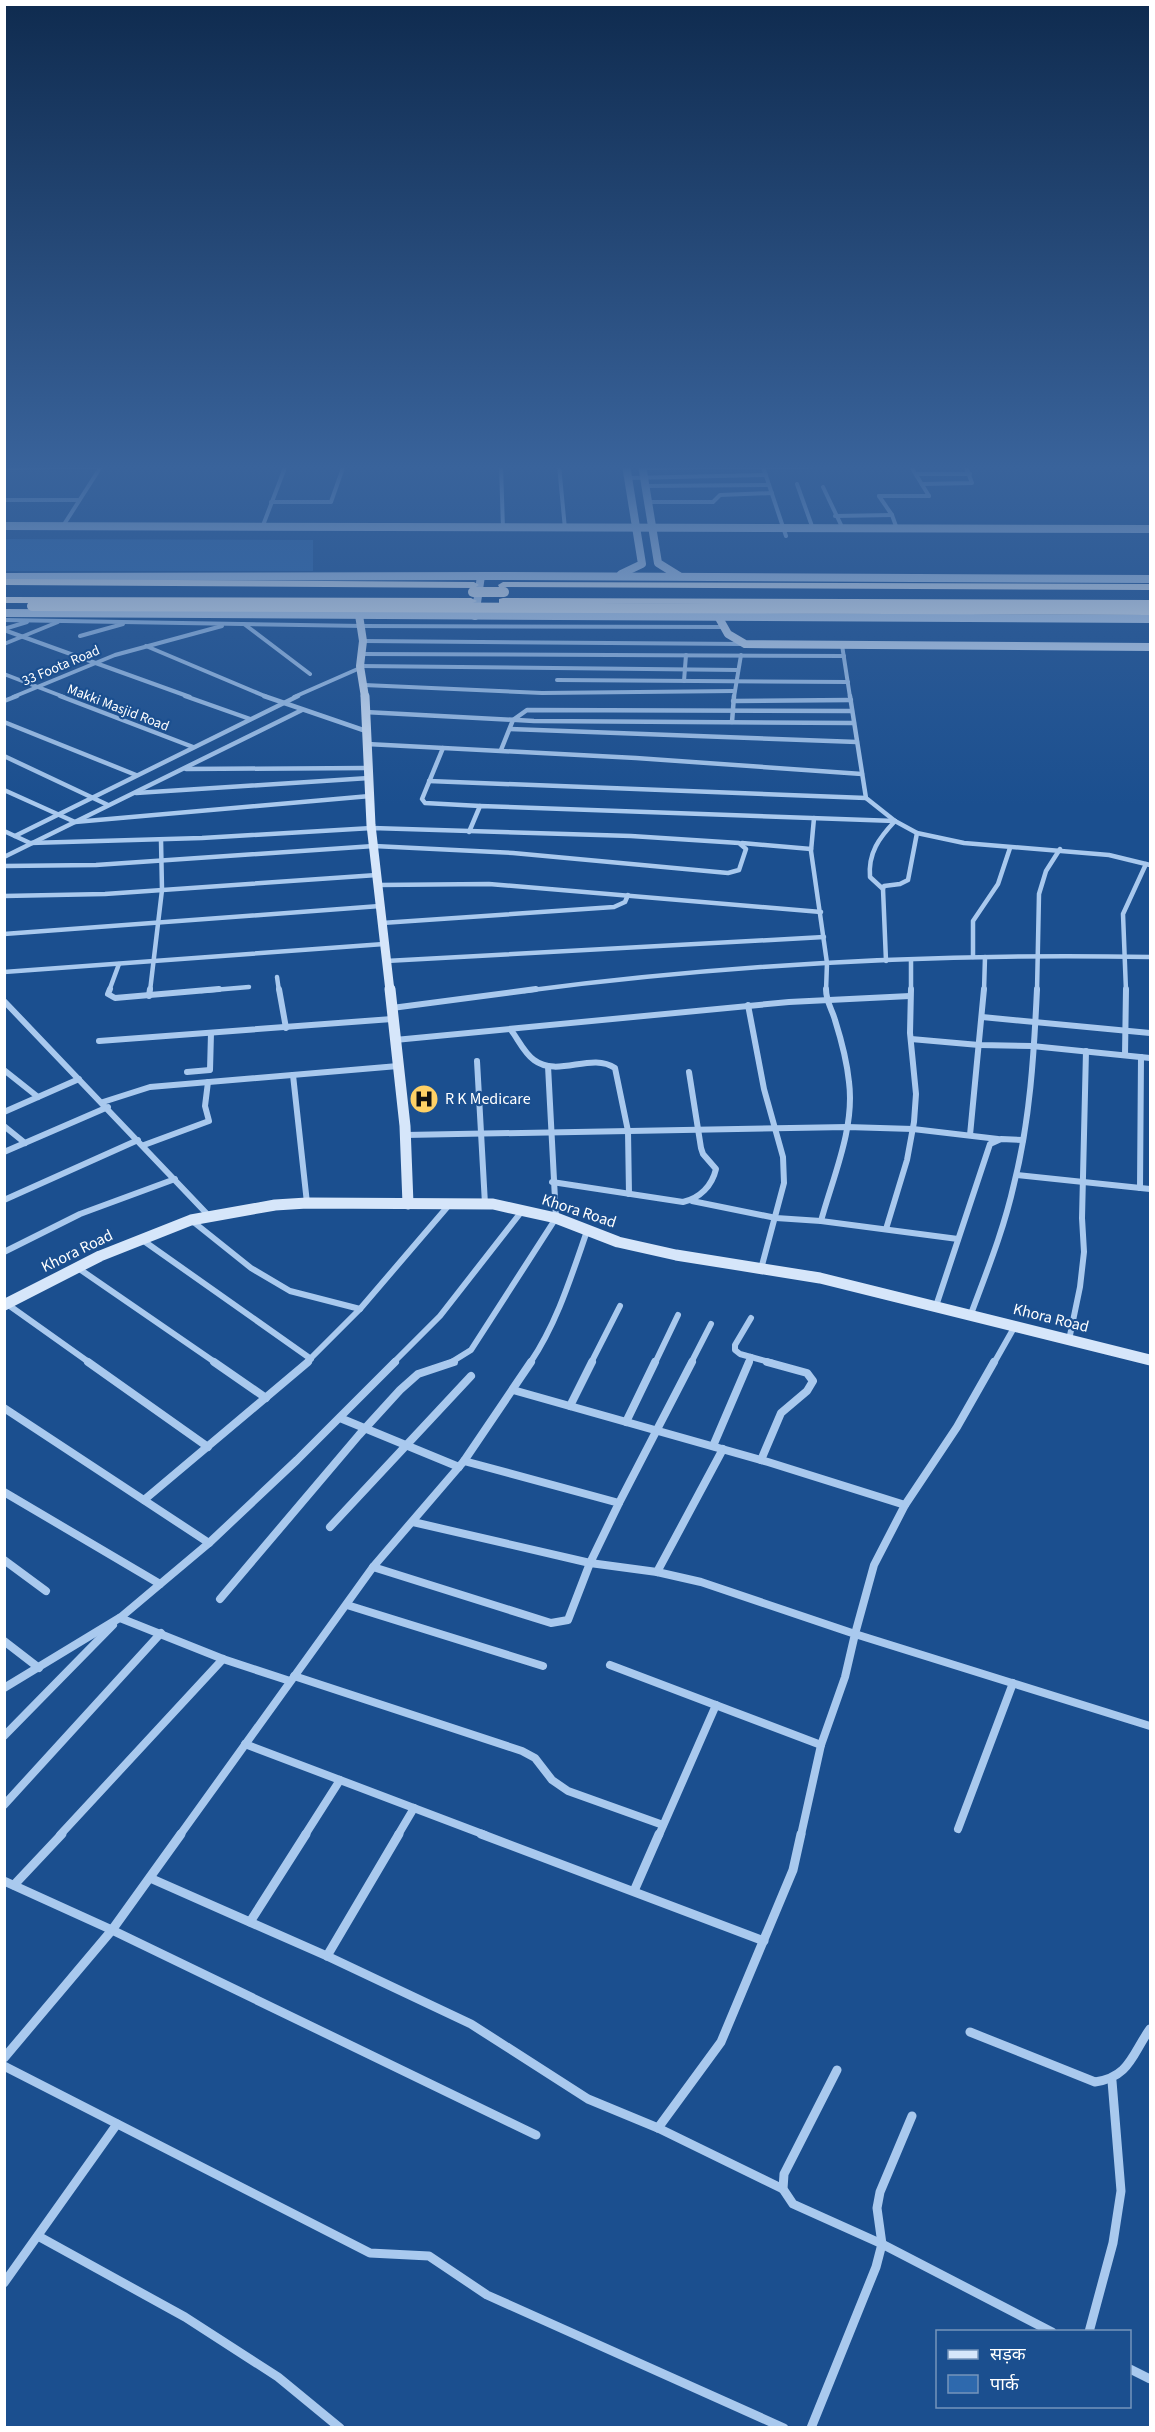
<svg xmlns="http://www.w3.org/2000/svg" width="1155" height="2432" font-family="'Source Sans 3','Noto Sans Devanagari',sans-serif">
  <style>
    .green { fill: #2e69ad }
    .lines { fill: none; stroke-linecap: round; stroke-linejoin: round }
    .street-far4 { stroke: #a9c9ee; stroke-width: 4 }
    .street-far3 { stroke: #a9c9ee; stroke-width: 4.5 }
    .street-far2 { stroke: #a9c9ee; stroke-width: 6 }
    .street-far1 { stroke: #a9c9ee; stroke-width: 8 }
    .street { stroke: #a9c9ee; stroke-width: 9 }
    .secondary-far2 { stroke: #d6e6fa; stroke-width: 8 }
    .secondary-far1 { stroke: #d6e6fa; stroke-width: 9 }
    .secondary { stroke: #d6e6fa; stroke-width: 11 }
    .highway { fill: #fff; fill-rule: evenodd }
    .highway-bridge { stroke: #fff; stroke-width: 10 }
    .labels { text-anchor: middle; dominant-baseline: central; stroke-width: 4.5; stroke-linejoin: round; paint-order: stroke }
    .far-street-label { font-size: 14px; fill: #fff; stroke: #1b4f8f }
    .poi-label { font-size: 16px; fill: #fff; stroke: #1b4f8f; text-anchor: start }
    .street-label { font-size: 16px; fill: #fff; stroke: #1b4f8f }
  </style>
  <rect width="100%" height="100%" fill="#1b4f8f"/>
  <!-- green -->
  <polygon class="green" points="5,539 313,540 313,571 5,571"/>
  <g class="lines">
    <!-- street-far4 -->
    <g class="street-far4">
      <polyline points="501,465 503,529"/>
      <polyline points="559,465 565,529"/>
      <polyline points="910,465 929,496"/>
      <polyline points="763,467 910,465"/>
      <polyline points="4,468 101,467"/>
      <polyline points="642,468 763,467 786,536"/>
      <polyline points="916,474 970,474"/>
      <polyline points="628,478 766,475"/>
      <polyline points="797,484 813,529"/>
      <polyline points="922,484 972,483 965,465"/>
      <polyline points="645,486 769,485"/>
      <polyline points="823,487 843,529"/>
      <polyline points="879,496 929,496"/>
      <polyline points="879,496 892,515 897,529"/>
      <polyline points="4,500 79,500"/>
      <polyline points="271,502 331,502 344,465"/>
      <polyline points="648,502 713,502 720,495 772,493"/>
      <polyline points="835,516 892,515"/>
      <polyline points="63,526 102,465"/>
      <polyline points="262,528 286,465"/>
      <polyline points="4,620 362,626 722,627"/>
      <polyline points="244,624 310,674"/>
      <polyline points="4,629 27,622"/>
      <polyline points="4,630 190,697"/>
      <polyline points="80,636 123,624"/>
      <polyline points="363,641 744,644"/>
      <polyline points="4,644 58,622"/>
      <polyline points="842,645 850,697"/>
      <polyline points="146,646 267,697"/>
      <polyline points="361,654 844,656"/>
      <polyline points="360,666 738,670"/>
      <polyline points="4,674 64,697"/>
      <polyline points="557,680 848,682"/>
      <polyline points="684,681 686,655"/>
      <polyline points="364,685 542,693 734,691"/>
      <polyline points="13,697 115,655 222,626"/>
      <polyline points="294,697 360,668"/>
      <polyline points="734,697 741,655"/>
    </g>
    <!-- street-far3 -->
    <g class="street-far3">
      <polyline points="60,696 193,747"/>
      <polyline points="185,696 250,719"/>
      <polyline points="264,696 366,731"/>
      <polyline points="850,696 866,798 895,821 917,833 964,843 1109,855 1150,865"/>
      <polyline points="4,701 17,696"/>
      <polyline points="733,701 851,700"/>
      <polyline points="365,712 534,721 854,723"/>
      <polyline points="4,722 136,775"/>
      <polyline points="732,722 734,696"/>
      <polyline points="510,729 857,742"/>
      <polyline points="367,744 636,758 862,774"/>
      <polyline points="443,748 422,799 425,803 480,806"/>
      <polyline points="501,750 513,720 527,710 852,711"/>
      <polyline points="4,756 108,805"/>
      <polyline points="186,769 368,768"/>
      <polyline points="429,781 866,798"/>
      <polyline points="4,790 75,822 370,796"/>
      <polyline points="136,793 369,778"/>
      <polyline points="814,818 811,851 827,963 826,991"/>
      <polyline points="4,831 30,843 202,838 372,828 631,836 739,843 746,849 739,870 728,873 513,853 374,846 96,865 4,866"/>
      <polyline points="469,832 480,806 895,821"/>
      <polyline points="15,836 298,696"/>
      <polyline points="742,843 811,849"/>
      <polyline points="4,857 302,710"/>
      <polyline points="378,885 489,884 821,912"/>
      <path d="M883,889L870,877C868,853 879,838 895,821"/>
      <polyline points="4,896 105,894 377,875"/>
      <polyline points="382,923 614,907 625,902 628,895"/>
      <polyline points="4,934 380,906"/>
      <polyline points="973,957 973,921 998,884 1010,848"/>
      <polyline points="386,961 824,937"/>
      <polyline points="886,961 883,889 884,886 900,884 908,880 917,833"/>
      <polyline points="4,972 384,944"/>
      <polyline points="277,977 279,991"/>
      <polyline points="109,991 119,964"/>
      <polyline points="150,991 162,890 161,840"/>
      <polyline points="201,991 249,987"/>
      <path d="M524,991C731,964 941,953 1150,957"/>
      <polyline points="911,991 911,960"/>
      <polyline points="984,991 985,957"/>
      <polyline points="1037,991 1039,894 1046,871 1060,849"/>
      <polyline points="1126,991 1123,914 1146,864"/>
    </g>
    <!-- street-far2 -->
    <g class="street-far2">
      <polyline points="110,989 108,994 115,998 219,989"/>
      <polyline points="279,989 286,1028"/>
      <polyline points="149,996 150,989"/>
      <polyline points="4,1001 209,1216"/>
      <polyline points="748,1005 764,1089 783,1157 784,1183 761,1269"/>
      <polyline points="392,1008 536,989"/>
      <polyline points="982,1017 1150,1033"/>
      <path d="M511,1030C518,1039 524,1053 534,1060C558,1078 591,1052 615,1068L628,1131L629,1194"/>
      <polyline points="911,1039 979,1045 1032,1046 1150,1058"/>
      <polyline points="395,1040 789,1002 910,996"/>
      <polyline points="99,1041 392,1019"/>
      <polyline points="1125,1055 1126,989"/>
      <polyline points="477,1061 485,1204"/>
      <polyline points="4,1070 38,1097"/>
      <polyline points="187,1072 210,1070 211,1033"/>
      <polyline points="293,1075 307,1203"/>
      <polyline points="103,1102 150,1087 398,1066"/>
      <polyline points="4,1112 79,1079"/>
      <polyline points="4,1126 25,1143"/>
      <polyline points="405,1135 847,1127 913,1129 998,1139"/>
      <polyline points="970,1135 984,989"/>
      <polyline points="144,1145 209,1121 205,1106 208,1082"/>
      <polyline points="4,1152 108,1107"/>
      <polyline points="1017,1175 1150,1189"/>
      <path d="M552,1182L683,1202C700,1198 712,1186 716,1169L703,1154L701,1148L689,1072"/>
      <polyline points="1140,1188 1141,1057"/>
      <polyline points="4,1200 138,1140"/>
      <polyline points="692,1201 776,1218 821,1221 958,1239"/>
      <polyline points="191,1220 251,1268 290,1291 360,1309"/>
      <path d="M821,1221C833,1177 855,1128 849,1082C847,1062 841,1039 835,1020C832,1009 826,1002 826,989"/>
      <polyline points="886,1229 907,1160 914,1122 916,1094 910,1033 911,989"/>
      <polyline points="141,1239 311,1359"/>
      <polyline points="4,1252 80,1214 175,1179"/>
      <polyline points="78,1268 216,1363"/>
      <polyline points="7,1304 90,1363"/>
      <polyline points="936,1306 990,1144 1001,1139 1023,1140"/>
      <path d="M971,1314C987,1271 1004,1229 1014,1184C1030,1121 1034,1054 1037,989"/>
      <polyline points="751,1318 735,1345 735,1350 740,1354 773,1363"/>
      <polyline points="1069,1340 1080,1287 1084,1252 1082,1218 1086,1051"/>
      <polyline points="306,1363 360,1309 449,1205"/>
      <polyline points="393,1363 440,1316 522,1211"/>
      <polyline points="450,1363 471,1350 556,1218 548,1066"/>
      <path d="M530,1363C557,1323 571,1277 587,1231"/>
      <polyline points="591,1363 620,1306"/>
      <polyline points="655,1363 678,1315"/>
      <polyline points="691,1363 711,1324"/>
      <polyline points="748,1363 751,1357"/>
      <polyline points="994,1363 1015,1326"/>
    </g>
    <!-- street-far1 -->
    <g class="street-far1">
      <polyline points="88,1362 208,1447"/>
      <polyline points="214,1362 266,1398"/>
      <polyline points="994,1362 957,1427 905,1505 874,1565 855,1634 1150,1726"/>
      <polyline points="513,1390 768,1462 905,1505"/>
      <polyline points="570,1406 592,1362"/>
      <polyline points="4,1408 209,1543"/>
      <polyline points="340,1418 459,1467"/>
      <polyline points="626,1422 655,1362"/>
      <polyline points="713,1446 749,1362"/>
      <polyline points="761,1460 781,1413 807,1391 813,1381 807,1373 767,1362"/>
      <polyline points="464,1461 619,1503 590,1563 657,1572 701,1582 855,1634 845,1677 821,1745 801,1835"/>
      <polyline points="4,1492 160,1584"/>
      <polyline points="144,1500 308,1362"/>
      <polyline points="619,1503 692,1362"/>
      <polyline points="330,1527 471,1376"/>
      <polyline points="4,1560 46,1591"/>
      <polyline points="373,1567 551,1623 568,1620 590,1563 413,1522"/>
      <polyline points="657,1572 723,1449"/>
      <polyline points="220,1599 359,1435 400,1390 418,1374 454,1362"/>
      <polyline points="347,1605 543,1666"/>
      <polyline points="120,1618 223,1659 290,1681"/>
      <polyline points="4,1641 39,1668"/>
      <polyline points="610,1665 821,1745"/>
      <polyline points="294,1676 522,1751 535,1758 552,1780 568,1791 663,1825"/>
      <polyline points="4,1688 121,1617 209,1543 297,1460 395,1362"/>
      <polyline points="4,1736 113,1625"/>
      <polyline points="245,1744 485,1835"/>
      <polyline points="4,1805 161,1633"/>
      <polyline points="958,1829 1013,1683"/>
      <polyline points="60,1835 223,1659"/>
      <polyline points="180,1835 373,1567 464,1461 531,1362"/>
      <polyline points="305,1835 340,1780"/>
      <polyline points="398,1835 414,1808"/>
      <polyline points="659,1835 716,1705"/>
    </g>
    <!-- street -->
    <g class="street">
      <polyline points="481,1834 764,1941"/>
      <polyline points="150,1878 327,1956 471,2024 588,2099 658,2128 783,2189"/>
      <polyline points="4,1881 112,1930 536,2135"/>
      <polyline points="14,1885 62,1834"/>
      <polyline points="634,1891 659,1834"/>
      <polyline points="250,1922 306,1834"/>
      <polyline points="327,1956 399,1834"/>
      <path d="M970,2032L1095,2082C1130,2077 1132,2054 1150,2029"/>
      <polyline points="4,2058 112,1930 181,1834"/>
      <polyline points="4,2066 370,2253 429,2256 487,2295 784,2428"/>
      <polyline points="837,2070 784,2174 783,2189 793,2204 882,2244 1052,2332"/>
      <polyline points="658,2128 721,2042 793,1870 801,1834"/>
      <polyline points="38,2236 185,2317 278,2377 340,2428"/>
      <polyline points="4,2283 117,2124"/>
      <polyline points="1089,2332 1113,2243 1121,2191 1112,2081"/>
      <polyline points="1130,2369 1150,2379"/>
      <polyline points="811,2428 876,2267 882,2244 877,2208 880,2192 912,2116"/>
    </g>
    <!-- secondary-far2 -->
    <g class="secondary-far2">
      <polyline points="642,465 658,563 679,576"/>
      <polyline points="4,526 1150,529"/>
      <polyline points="621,574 642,564 626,465"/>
      <polyline points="4,577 499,576 1150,579"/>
      <polyline points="4,613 1150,619"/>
      <polyline points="359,615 363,641 360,666 365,697"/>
      <polyline points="475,616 481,576"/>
      <polyline points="719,618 728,634 745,644 1150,647"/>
    </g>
    <!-- secondary-far1 -->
    <polyline class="secondary-far1" points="365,696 371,825 390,991"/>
    <!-- secondary -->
    <g class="secondary">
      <polyline points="390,989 405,1126 408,1204"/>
      <polyline points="4,1305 100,1256 191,1220 275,1205 307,1203 493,1204 556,1218 618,1242 676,1255 820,1278 1150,1360"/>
    </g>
    <!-- highway -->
    <g class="highway">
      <polygon points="4,579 474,582 479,585 474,588 4,585"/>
      <polygon points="503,582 1150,584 1150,590 499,587 498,585"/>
      <polygon points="4,597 471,598 477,601 471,604 4,603"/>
      <polygon points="503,598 1150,600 1150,606 499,603 499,599"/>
    </g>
    <!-- highway-bridge -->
    <g class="highway-bridge">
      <polyline points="473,592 504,592"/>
      <polyline points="32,606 1150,610"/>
    </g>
  </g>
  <!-- sky -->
  <linearGradient id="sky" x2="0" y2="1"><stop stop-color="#0f2b4f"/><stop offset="0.58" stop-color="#39639b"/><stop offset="1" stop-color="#39639b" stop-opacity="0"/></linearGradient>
  <rect width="1155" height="805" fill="url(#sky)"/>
  <!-- icons -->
  <defs>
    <g id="hospital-disc" transform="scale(1.5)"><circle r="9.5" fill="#ffd166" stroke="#1b4f8f"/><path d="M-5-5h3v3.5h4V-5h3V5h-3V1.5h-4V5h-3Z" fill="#111"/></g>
  </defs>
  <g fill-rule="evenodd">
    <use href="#hospital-disc" x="424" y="1099"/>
  </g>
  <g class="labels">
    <!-- far-street labels -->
    <g class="far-street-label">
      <text transform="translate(61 666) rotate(-23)">33 Foota Road</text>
      <text transform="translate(118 708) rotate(21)">Makki Masjid Road</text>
    </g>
    <!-- poi labels -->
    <g class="poi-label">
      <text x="445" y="1099">R K Medicare</text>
    </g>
    <!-- street labels -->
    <g class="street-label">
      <text transform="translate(579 1211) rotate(18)">Khora Road</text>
      <text transform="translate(77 1251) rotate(-26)">Khora Road</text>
      <text transform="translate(1051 1318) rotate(14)">Khora Road</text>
    </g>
  </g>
  <!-- border -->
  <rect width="1155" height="2432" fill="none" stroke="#ffffff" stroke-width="12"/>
  <!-- legend -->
  <rect x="936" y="2330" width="195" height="78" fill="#1b4f8f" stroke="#7695bc" stroke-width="1.5"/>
  <rect x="948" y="2350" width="30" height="9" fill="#d6e6fa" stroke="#7695bc" stroke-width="1.5"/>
  <text x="990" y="2360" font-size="18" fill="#ffffff">सड़क</text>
  <rect x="948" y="2375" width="30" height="18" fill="#2e69ad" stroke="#7695bc" stroke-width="1.5"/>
  <text x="990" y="2390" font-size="18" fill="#ffffff">पार्क</text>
</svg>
